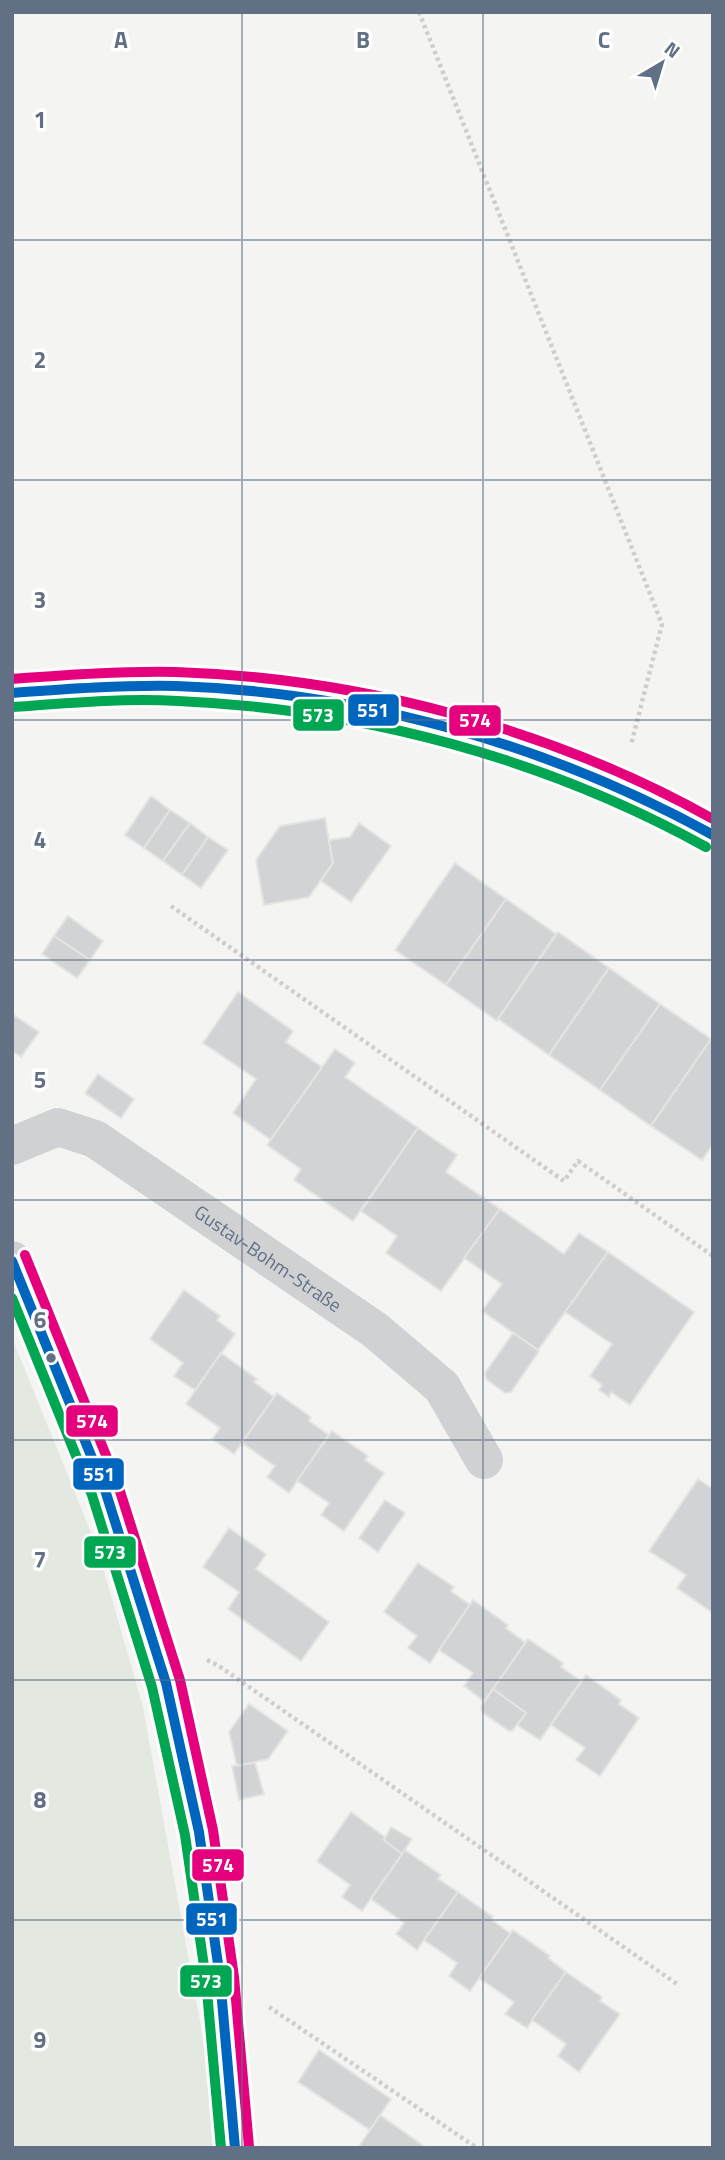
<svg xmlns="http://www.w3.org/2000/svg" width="725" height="2160" font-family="'Titillium Web',sans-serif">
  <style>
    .green { fill: #e3e8e1 }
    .building { fill: #d2d3d4; stroke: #e4e4e2; stroke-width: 2 }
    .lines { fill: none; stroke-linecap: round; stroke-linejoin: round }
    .path { stroke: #cecece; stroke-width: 4.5; stroke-dasharray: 3.5 3.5; stroke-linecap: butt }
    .minor { stroke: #d0d1d2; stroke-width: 38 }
    .bus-1-casing { stroke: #fff; stroke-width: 16 }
    .bus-2-casing { stroke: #fff; stroke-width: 16 }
    .bus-3-casing { stroke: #fff; stroke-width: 16 }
    .bus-1 { stroke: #0065bd; stroke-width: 10 }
    .bus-2 { stroke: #00a651; stroke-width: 10 }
    .bus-3 { stroke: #e5007d; stroke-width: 10 }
    .grid { fill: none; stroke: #627086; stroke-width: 2; stroke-opacity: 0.55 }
    .bus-dot { fill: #627086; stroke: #fff; stroke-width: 2.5 }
    .labels { text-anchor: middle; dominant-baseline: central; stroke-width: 7; stroke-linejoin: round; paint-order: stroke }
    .street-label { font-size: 19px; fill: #627086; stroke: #fff }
    .grid-label { font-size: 23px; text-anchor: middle; font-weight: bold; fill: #627086; stroke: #fff; stroke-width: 7; stroke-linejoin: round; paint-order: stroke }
    .line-badge { stroke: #fff; stroke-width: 2.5 }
    .badge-label { font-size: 19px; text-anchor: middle; font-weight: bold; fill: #fff }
  </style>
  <rect width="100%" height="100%" fill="#f4f5f3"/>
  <!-- green -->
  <polygon class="green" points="12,1338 97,1547 143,1707 223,2148 12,2148"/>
  <!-- building -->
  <g class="building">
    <polygon points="151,796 170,810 144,848 125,835"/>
    <polygon points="170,810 190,823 163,861 144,848"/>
    <polygon points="325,818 333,863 309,897 264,905 256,860 280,826"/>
    <polygon points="190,823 208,837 182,875 163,861"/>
    <polygon points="359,823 391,846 351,902 321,881 333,863 329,840 350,837"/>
    <polygon points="208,837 228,850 201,888 182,875"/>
    <polygon points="455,863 506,899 446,985 395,950"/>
    <polygon points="506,899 556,934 497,1021 446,985"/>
    <polygon points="68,916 103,941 90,960 54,936"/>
    <polygon points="558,932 609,968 549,1055 498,1019"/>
    <polygon points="54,936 90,960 77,978 42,954"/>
    <polygon points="609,968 660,1004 600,1090 549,1055"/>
    <polygon points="238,992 293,1031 286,1042 322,1067 271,1140 233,1113 256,1079 203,1043"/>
    <polygon points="660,1004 711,1039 651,1126 600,1090"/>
    <polygon points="12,1014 39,1032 21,1057 12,1051"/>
    <polygon points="711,1039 713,1040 713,1144 702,1160 651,1126"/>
    <polygon points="335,1049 355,1063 345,1077 418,1128 353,1221 294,1180 301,1169 267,1145"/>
    <polygon points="98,1074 134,1099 121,1118 85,1093"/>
    <polygon points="418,1128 457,1155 446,1172 500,1209 441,1291 386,1253 397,1236 361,1211"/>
    <polygon points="500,1209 564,1254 579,1233 608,1252 538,1350 482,1311 502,1284 464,1258"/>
    <polygon points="608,1252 694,1312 630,1405 611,1392 609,1397 599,1390 602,1385 590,1376 612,1344 565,1312"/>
    <polygon points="184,1290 220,1316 217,1320 235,1334 195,1390 174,1376 183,1363 150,1339"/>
    <polygon points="513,1333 539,1351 511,1392 505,1393 486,1379 485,1373"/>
    <polygon points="221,1353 257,1379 254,1382 274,1397 234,1454 212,1439 220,1428 186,1404"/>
    <polygon points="277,1393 311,1417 309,1421 329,1435 289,1493 267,1477 275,1466 242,1443"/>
    <polygon points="332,1431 368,1456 365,1460 384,1473 344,1531 321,1515 329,1503 297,1481"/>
    <polygon points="698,1479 713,1489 713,1613 677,1588 686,1575 649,1551"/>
    <polygon points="385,1500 405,1513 378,1552 359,1538"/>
    <polygon points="229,1528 266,1554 256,1569 329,1622 301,1661 228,1609 239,1592 203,1567"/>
    <polygon points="418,1563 454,1587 451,1591 470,1605 430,1663 408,1648 417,1636 384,1612"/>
    <polygon points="473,1600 508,1625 506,1628 526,1643 484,1701 464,1686 473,1673 439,1650"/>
    <polygon points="528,1639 563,1663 561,1667 581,1681 540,1740 517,1725 526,1713 493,1689"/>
    <polygon points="586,1675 621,1700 619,1704 639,1718 600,1776 576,1760 585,1748 551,1725"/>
    <polygon points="493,1689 526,1713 513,1730 509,1731 483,1713 481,1707"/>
    <polygon points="249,1704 288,1731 268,1759 237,1766 229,1732"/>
    <polygon points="255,1763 264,1794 239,1800 232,1766"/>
    <polygon points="351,1812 385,1837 384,1840 402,1854 362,1911 342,1897 350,1885 317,1861"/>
    <polygon points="391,1827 412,1839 402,1854 384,1840"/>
    <polygon points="405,1850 441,1875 438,1879 458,1892 417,1950 396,1934 404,1923 371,1899"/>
    <polygon points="458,1892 493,1917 492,1920 511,1934 470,1991 449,1976 457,1963 424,1940"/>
    <polygon points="513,1930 550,1956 548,1958 566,1972 527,2028 505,2014 514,2002 479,1978"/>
    <polygon points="566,1972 602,1997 600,2001 620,2014 579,2072 558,2056 566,2044 532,2020"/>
    <polygon points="319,2050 391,2099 370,2130 298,2082"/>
    <polygon points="380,2115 425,2147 424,2148 358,2148"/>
  </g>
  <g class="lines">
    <!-- path -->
    <g class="path">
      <polyline points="419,12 662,624 631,745"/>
      <polyline points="171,906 564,1181 578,1161 713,1256"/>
      <polyline points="207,1660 219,1666 677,1984"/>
      <polyline points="269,2007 477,2148"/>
    </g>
    <!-- minor -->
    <g class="minor">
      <path d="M12,693C233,668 446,709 647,800C670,810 691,823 713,835"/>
      <path id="s1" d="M12,1146L58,1127L95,1139L375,1330L442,1387L484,1460"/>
      <polyline points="12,1260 34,1315 53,1357 105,1490 166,1683 199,1832 220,1978 235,2148"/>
    </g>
    <!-- bus-1 casing -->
    <g class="bus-1-casing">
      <g id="bus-1">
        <path d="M12,693C67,689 121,685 176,686C363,692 550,745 713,835"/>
        <polyline points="12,1261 105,1490 166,1683 199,1832 220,1978 235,2148"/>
      </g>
    </g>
    <!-- bus-2 casing -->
    <g class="bus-2-casing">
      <g id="bus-2">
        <path d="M13,707C68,703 123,698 178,701C362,709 545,758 706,847"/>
        <polyline points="12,1298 92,1495 152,1687 185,1835 206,1980 221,2148"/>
      </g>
    </g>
    <!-- bus-3 casing -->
    <g class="bus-3-casing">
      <g id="bus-3">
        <path d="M12,679C67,675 121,671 176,672C361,678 552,729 713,819"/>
        <polyline points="25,1255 118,1485 180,1680 213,1830 234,1977 249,2147"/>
      </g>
    </g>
    <!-- bus-1 -->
    <use href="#bus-1" class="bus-1"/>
    <!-- bus-2 -->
    <use href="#bus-2" class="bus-2"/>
    <!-- bus-3 -->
    <use href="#bus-3" class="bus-3"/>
  </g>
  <!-- grid -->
  <path class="grid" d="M242,12V2148M483,12V2148M12,240H713M12,480H713M12,720H713M12,960H713M12,1200H713M12,1440H713M12,1680H713M12,1920H713"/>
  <!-- markers -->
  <circle class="bus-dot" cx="51" cy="1358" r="6"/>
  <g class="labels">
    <!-- street labels -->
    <g class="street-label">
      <text stroke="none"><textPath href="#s1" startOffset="299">Gustav-Bohm-Straße</textPath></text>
    </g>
  </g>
  <g class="grid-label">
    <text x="121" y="48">A</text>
    <text x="363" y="48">B</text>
    <text x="604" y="48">C</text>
    <text x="40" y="128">1</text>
    <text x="40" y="368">2</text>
    <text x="40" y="608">3</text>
    <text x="40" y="848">4</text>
    <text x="40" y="1088">5</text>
    <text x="40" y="1328">6</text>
    <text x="40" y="1568">7</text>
    <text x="40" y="1808">8</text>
    <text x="40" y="2048">9</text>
  </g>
  <g class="line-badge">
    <rect x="347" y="693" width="53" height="34" rx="7" fill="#0065bd"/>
    <rect x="292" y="698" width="53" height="34" rx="7" fill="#00a651"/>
    <rect x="448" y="704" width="54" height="33" rx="7" fill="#e5007d"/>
    <rect x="65" y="1404" width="54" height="34" rx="7" fill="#e5007d"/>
    <rect x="72" y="1457" width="53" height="34" rx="7" fill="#0065bd"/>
    <rect x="83" y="1535" width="54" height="34" rx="7" fill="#00a651"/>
    <rect x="191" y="1848" width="54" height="34" rx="7" fill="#e5007d"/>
    <rect x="185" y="1902" width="53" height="34" rx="7" fill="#0065bd"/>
    <rect x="179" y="1964" width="54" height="34" rx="7" fill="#00a651"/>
  </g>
  <g class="badge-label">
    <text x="373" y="717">551</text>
    <text x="318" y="722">573</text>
    <text x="475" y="727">574</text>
    <text x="92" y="1428">574</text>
    <text x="99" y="1481">551</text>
    <text x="110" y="1559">573</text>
    <text x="218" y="1872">574</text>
    <text x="212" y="1926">551</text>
    <text x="206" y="1988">573</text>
  </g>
  <!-- border -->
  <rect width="725" height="2160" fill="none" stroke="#627086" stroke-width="28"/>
  <!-- north arrow -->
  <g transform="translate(662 63) rotate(38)" stroke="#ffffff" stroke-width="5" paint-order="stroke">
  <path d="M0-5L12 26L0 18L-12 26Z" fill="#627086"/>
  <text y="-10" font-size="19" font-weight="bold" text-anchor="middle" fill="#627086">N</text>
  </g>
</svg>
